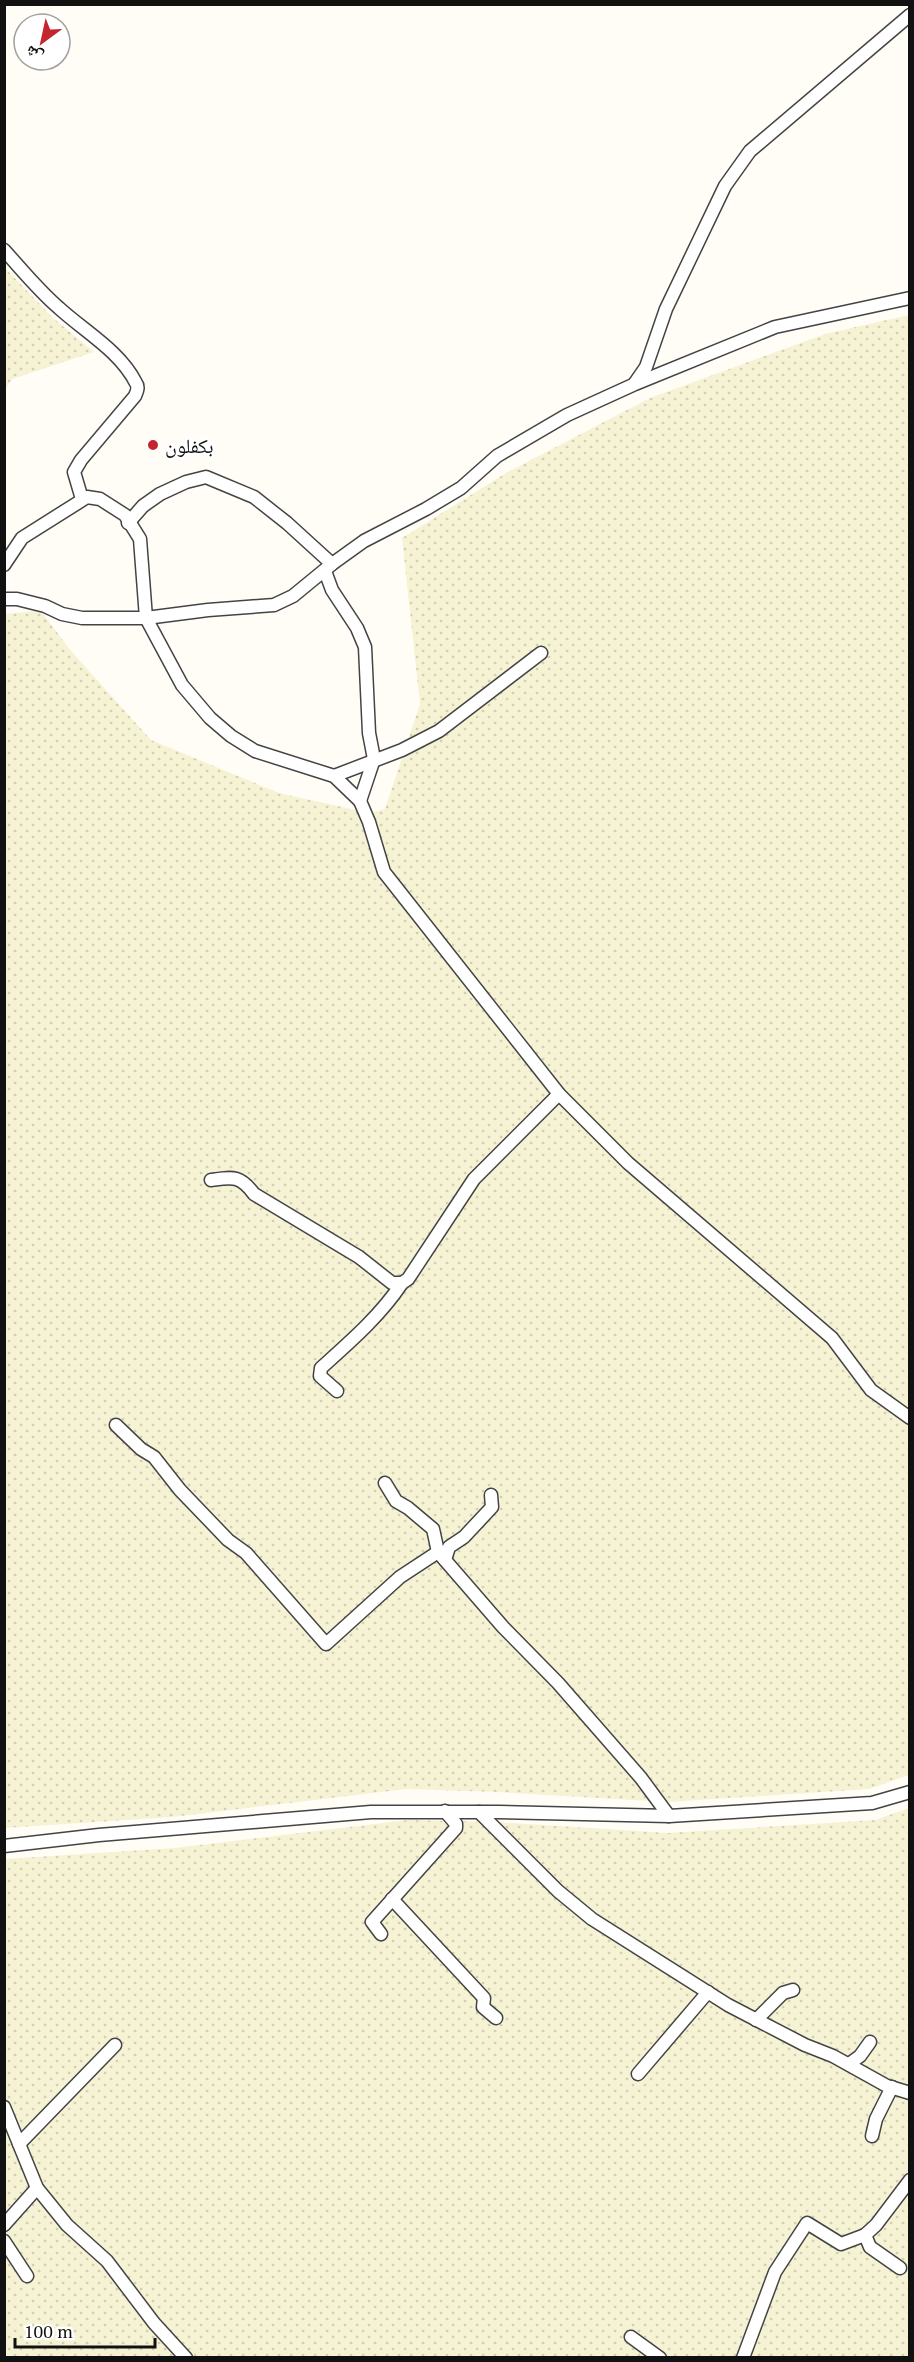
<svg xmlns="http://www.w3.org/2000/svg" width="914" height="2362" font-family="'PT Serif','Noto Naskh Arabic',serif">
  <style>
    .farmland { fill: url(#farmland-dots) }
    .lines { fill: none; stroke-linecap: round; stroke-linejoin: round }
    .minor-casing { stroke: #444; stroke-width: 15 }
    .minor { stroke: #fff; stroke-width: 12 }
    .poi-dot { fill: #c4262e; stroke: #fff; stroke-width: 2 }
    .labels { text-anchor: middle; dominant-baseline: central; stroke-width: 6; stroke-linejoin: round; paint-order: stroke }
    .poi-label { font-size: 20px; fill: #111; stroke: #fff; text-anchor: start }
  </style>
  <defs>
    <pattern id="farmland-dots" width="8" height="8" patternUnits="userSpaceOnUse" patternTransform="scale(1.5)"><rect width="8" height="8" fill="#f6f3d4"/><path d="M2 2h.1M6 6h.1" fill="none" stroke="#d2cfb5" stroke-width="1.8" stroke-linecap="round"/></pattern>
  </defs>
  <rect width="100%" height="100%" fill="#fffdf5"/>
  <!-- farmland -->
  <g class="farmland">
    <polygon points="5,268 52,317 94,352 12,379 5,390"/>
    <polygon points="909,315 909,1775 869,1789 668,1802 497,1792 406,1789 172,1817 5,1828 5,614 36,611 43,614 71,651 151,740 279,793 369,813 385,809 420,704 402,538 506,473 650,398 825,334"/>
    <polygon points="909,1808 909,2357 5,2358 5,1859 175,1848 408,1820 496,1822 668,1833 875,1820"/>
  </g>
  <g class="lines">
    <!-- minor casing -->
    <g class="minor-casing">
      <g id="minor">
        <path d="M4,250C22,270 39,291 59,308C84,331 120,351 136,383C139,387 137,391 135,396L81,460L74,472L82,499"/>
        <polyline points="635,383 646,367 666,309 725,186 750,151 910,15"/>
        <polyline points="128,523 143,506 160,494 186,482 206,477 254,497 287,523 332,564"/>
        <polyline points="4,565 22,538 87,497 100,499 125,515 140,539 146,618 182,685 210,718 231,736 255,751 334,776 360,801 369,822 384,872 559,1094 628,1163 832,1338 871,1390 910,1418"/>
        <polyline points="325,571 332,590 357,628 365,647 369,733 374,759 360,801"/>
        <polyline points="4,599 17,599 45,606 62,614 82,618 146,618 208,610 274,605 293,596 332,564 364,541 426,509 461,488 497,456 567,415 635,384 775,327 910,298"/>
        <polyline points="334,776 402,750 439,731 541,653"/>
        <path d="M211,1180C233,1177 240,1175 254,1194L359,1257L392,1283H402L408,1279L474,1179L559,1094"/>
        <path d="M337,1391L320,1376L321,1368C351,1341 380,1316 402,1283"/>
        <polyline points="116,1425 141,1449 154,1457 180,1490 228,1540 246,1553 326,1644 400,1577 438,1552 503,1627 558,1683 641,1778 669,1816"/>
        <polyline points="385,1483 396,1501 408,1508 433,1529 438,1552"/>
        <polyline points="445,1560 449,1547 464,1537 492,1507 491,1495"/>
        <polyline points="479,1812 558,1891 592,1919 728,2005 805,2045 833,2056 887,2086 910,2093"/>
        <polyline points="4,1846 99,1835 371,1812 498,1812 669,1816 872,1803 910,1792"/>
        <polyline points="392,1899 484,1998 483,2007 496,2018"/>
        <polyline points="381,1934 372,1922 456,1828 456,1824 445,1811"/>
        <polyline points="756,2020 783,1993 793,1990"/>
        <polyline points="849,2064 860,2056 870,2042"/>
        <polyline points="638,2074 708,1992"/>
        <polyline points="4,2107 37,2188 67,2225 107,2261 154,2323 186,2358"/>
        <polyline points="872,2136 876,2119 892,2087"/>
        <polyline points="19,2144 115,2045"/>
        <polyline points="4,2225 37,2188"/>
        <polyline points="865,2235 870,2247 900,2268"/>
        <polyline points="4,2241 27,2276"/>
        <polyline points="631,2337 660,2358"/>
        <polyline points="743,2358 775,2272 807,2223 841,2244 865,2235 876,2225 910,2180"/>
      </g>
    </g>
    <!-- minor -->
    <use href="#minor" class="minor"/>
  </g>
  <!-- markers -->
  <circle class="poi-dot" cx="153" cy="445" r="6"/>
  <g class="labels">
    <!-- poi labels -->
    <g class="poi-label">
      <text x="165" y="445">بكفلون</text>
    </g>
  </g>
  <!-- border -->
  <rect width="914" height="2362" fill="none" stroke="#111111" stroke-width="12"/>
  <!-- north arrow -->
  <g transform="translate(42 42) rotate(213)"><circle r="28" fill="#ffffff" stroke="#a0a0a0" stroke-width="1.5"/>
  <path d="M0-4.5L10 22L0 15L-10 22Z" fill="#c4262e"/>
  <text y="-9" font-size="16" font-weight="bold" text-anchor="middle" fill="#111111">ش</text>
  </g>
  <!-- scale -->
  <path d="M15 2338v9h140v-9" fill="none" stroke="#111111" stroke-width="3"/>
  <text x="24" y="2338" font-size="18" fill="#111111" stroke="#ffffff" stroke-width="4.5" paint-order="stroke">100 m</text>
</svg>
